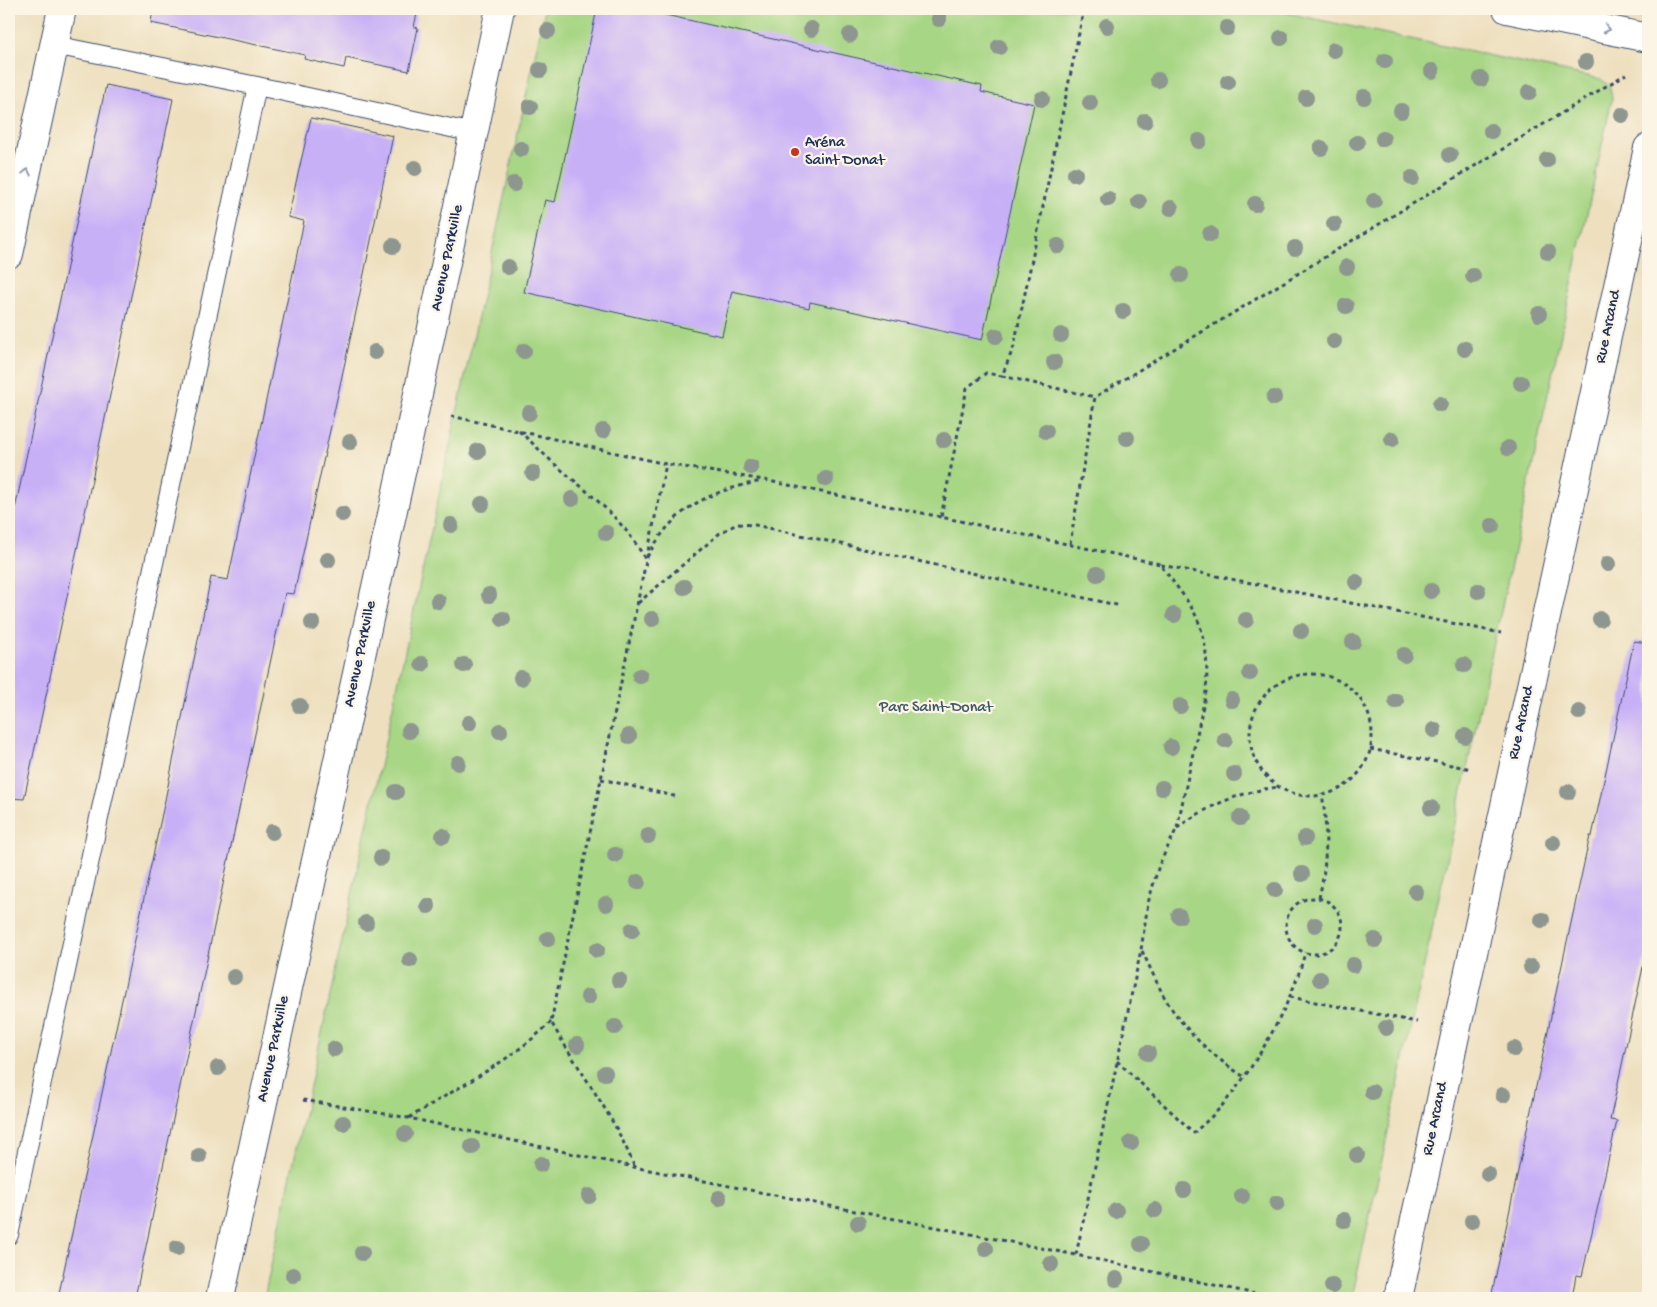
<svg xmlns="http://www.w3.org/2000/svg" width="1657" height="1307" font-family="'Gochi Hand',sans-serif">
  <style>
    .green { fill: #a7d684; stroke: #618271 }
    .building { fill: #c8b0f7 }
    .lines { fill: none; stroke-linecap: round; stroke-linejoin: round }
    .lane-casing { stroke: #3b4a6d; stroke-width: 20 }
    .street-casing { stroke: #3b4a6d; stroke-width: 30 }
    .secondary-casing { stroke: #3b4a6d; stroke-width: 30 }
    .path { stroke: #3b4a6d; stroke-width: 3; stroke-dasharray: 4 4; stroke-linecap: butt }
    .lane { stroke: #fff; stroke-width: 18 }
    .street { stroke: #fff; stroke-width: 28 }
    .secondary { stroke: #fff; stroke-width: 28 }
    .tree { fill: #8d968f }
    .oneway { stroke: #8d97ae }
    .poi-dot { fill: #c8321e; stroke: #fcf5e5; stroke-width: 2 }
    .labels { text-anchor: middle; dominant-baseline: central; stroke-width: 4.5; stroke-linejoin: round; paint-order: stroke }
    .poi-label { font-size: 16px; fill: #1b2f5e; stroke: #fcf5e5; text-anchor: start }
    .street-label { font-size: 16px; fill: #1b2f5e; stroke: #fcf5e5 }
    .park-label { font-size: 16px; fill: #3e5968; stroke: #fcf5e5 }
  </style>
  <rect width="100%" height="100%" fill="#fcf5e5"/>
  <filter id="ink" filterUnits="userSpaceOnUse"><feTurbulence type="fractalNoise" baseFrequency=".02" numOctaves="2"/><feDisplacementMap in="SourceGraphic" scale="10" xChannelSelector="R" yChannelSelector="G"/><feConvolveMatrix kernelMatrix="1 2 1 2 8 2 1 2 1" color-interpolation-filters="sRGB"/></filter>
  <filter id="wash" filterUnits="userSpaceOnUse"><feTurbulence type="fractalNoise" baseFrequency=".0096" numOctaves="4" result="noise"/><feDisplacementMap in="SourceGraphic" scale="20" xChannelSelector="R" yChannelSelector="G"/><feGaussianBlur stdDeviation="1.12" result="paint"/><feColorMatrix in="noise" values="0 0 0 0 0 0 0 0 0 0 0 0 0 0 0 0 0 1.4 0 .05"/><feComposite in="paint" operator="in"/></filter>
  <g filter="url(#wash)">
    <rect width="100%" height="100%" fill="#eee0bf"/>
    <!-- green -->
    <polygon class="green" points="545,9 1268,9 1601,79 1610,87 1612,99 1352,1298 264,1298"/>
    <g id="blocks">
      <!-- building -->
      <g class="building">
        <polygon points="153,9 418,9 414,27 418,28 409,71 346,58 344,68 304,59 305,55 151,23"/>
        <polygon points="597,9 639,9 982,86 981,92 1034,104 982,340 810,302 809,308 732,291 722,336 524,292 545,200 555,202"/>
        <polygon points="106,85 173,99 24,799 9,798 9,537"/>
        <polygon points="311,118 393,136 353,326 294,594 285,593 135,1298 58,1298 165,800 211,577 228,580 304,221 288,217"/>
        <polygon points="1634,641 1648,643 1648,959 1645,958 1610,1120 1617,1121 1602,1188 1582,1276 1576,1275 1572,1298 1491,1298 1566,946 1590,836 1592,836"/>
      </g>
    </g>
  </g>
  <g filter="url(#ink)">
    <use href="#blocks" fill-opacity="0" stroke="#3b4a6d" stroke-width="1"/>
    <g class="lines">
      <!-- lane casing -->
      <g class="lane-casing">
        <g id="lane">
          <polyline points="54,45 257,86 474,133"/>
          <polyline points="9,1235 257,86"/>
        </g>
      </g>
      <!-- street casing -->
      <g class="street-casing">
        <g id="street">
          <polyline points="1507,9 1648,38"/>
          <polyline points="220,1298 405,455 500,9"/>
          <polyline points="1398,1298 1648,148"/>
        </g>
      </g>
      <!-- secondary casing -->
      <g class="secondary-casing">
        <polyline id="secondary" points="9,254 62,9"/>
      </g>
      <!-- path -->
      <g class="path">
        <path d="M1084,9L1014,346L1002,376L986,373L967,388L941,517L1160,564C1171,580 1188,599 1196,616C1207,639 1208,666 1206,692L1177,828L1159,865L1148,903L1141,950L1076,1255L1274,1298"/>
        <polyline points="1002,376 1095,397"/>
        <polyline points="451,416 666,464 764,480 941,517"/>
        <path d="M519,431C534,444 548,459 564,472C595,498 626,523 645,559"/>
        <polyline points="1070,544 1095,397 1626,74"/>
        <path d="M647,557C675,507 707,492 762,481"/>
        <polyline points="1161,565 1501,633"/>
        <polyline points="638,603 720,533 737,524 755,525 1121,606"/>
        <circle cx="1311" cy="735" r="61"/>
        <polyline points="1370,749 1472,769"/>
        <polyline points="601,779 678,797"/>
        <path d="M1177,828C1207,806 1242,791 1279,787"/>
        <circle cx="1314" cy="926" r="28"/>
        <path d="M1319,898C1327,864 1328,828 1322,794"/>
        <path d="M1142,951C1150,967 1157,984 1166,1000C1186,1032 1212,1056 1243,1076"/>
        <polyline points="1290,997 1417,1022"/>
        <path d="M1117,1061L1194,1133C1202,1125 1211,1118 1219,1109C1254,1070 1293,1003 1305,952"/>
        <polyline points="303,1100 409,1118 634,1167 1076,1255"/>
        <path d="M409,1118C458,1087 510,1062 551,1022"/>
        <path d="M634,1166C614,1115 578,1070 551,1022L666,464"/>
      </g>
      <!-- lane -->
      <use href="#lane" class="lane"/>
      <!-- street -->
      <use href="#street" class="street"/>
      <!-- secondary -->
      <use href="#secondary" class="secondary"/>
    </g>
    <!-- trees -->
    <g class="tree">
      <circle cx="939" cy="19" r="8"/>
      <circle cx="1107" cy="26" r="8"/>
      <circle cx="1227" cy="28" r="8"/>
      <circle cx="811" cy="29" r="8"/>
      <circle cx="548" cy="31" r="8"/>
      <circle cx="850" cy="35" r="8"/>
      <circle cx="1281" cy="38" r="8"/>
      <circle cx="999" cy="47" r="8"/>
      <circle cx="1334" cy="50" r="8"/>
      <circle cx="1385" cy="61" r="8"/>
      <circle cx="1586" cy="62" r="8"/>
      <circle cx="540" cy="70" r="8"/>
      <circle cx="1432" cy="71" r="8"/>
      <circle cx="1481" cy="79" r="8"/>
      <circle cx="1158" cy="80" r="8"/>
      <circle cx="1228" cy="82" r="8"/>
      <circle cx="1529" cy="92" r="8"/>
      <circle cx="1364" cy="97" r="8"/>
      <circle cx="1306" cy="98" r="8"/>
      <circle cx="1042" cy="99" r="8"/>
      <circle cx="1090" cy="103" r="8"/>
      <circle cx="530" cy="107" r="8"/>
      <circle cx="1401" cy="111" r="8"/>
      <circle cx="1622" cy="115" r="8"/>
      <circle cx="1145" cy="121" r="8"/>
      <circle cx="1491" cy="131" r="8"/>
      <circle cx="1383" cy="139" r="8"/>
      <circle cx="1199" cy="141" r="8"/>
      <circle cx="1357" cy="143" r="8"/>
      <circle cx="1321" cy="148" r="8"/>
      <circle cx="521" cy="149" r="8"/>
      <circle cx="1450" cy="155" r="8"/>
      <circle cx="1547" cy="160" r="8"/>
      <circle cx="415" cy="168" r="8"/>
      <circle cx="1075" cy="174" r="8"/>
      <circle cx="1412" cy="178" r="8"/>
      <circle cx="514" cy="184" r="8"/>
      <circle cx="1108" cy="199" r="8"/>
      <circle cx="1374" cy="201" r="8"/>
      <circle cx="1139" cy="202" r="8"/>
      <circle cx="1255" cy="204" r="8"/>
      <circle cx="1171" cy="208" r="8"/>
      <circle cx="1334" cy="224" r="8"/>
      <circle cx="1210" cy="234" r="8"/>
      <circle cx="393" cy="246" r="8"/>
      <circle cx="1058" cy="246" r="8"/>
      <circle cx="1295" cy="248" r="8"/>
      <circle cx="1548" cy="252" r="8"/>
      <circle cx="508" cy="267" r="8"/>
      <circle cx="1347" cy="267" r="8"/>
      <circle cx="1181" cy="275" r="8"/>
      <circle cx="1473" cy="276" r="8"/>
      <circle cx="1346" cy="306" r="8"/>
      <circle cx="1123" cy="311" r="8"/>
      <circle cx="1539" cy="314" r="8"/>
      <circle cx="1061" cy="335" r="8"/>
      <circle cx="996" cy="336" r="8"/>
      <circle cx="1334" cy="341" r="8"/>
      <circle cx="1465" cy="349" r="8"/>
      <circle cx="524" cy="351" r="8"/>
      <circle cx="375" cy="352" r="8"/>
      <circle cx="1054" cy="362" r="8"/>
      <circle cx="1521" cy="383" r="8"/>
      <circle cx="1274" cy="398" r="8"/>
      <circle cx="1440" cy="404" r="8"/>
      <circle cx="529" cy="413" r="8"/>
      <circle cx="603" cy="431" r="8"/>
      <circle cx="1046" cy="431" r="8"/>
      <circle cx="1127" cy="438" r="8"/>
      <circle cx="1392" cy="439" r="8"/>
      <circle cx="944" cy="440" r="8"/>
      <circle cx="350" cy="442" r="8"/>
      <circle cx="1508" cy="448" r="8"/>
      <circle cx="478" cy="451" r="8"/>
      <circle cx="751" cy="467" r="8"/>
      <circle cx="533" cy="473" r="8"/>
      <circle cx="826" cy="479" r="8"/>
      <circle cx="572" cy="499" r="8"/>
      <circle cx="482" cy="504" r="8"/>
      <circle cx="342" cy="514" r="8"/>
      <circle cx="451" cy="525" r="8"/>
      <circle cx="1492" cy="526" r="8"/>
      <circle cx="606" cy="533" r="8"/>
      <circle cx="328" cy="560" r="8"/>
      <circle cx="1608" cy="564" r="8"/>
      <circle cx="1097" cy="574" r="8"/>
      <circle cx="1356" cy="582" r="8"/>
      <circle cx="684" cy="587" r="8"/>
      <circle cx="1431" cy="591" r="8"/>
      <circle cx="1478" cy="591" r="8"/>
      <circle cx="489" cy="595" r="8"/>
      <circle cx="438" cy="601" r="8"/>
      <circle cx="1174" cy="615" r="8"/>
      <circle cx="503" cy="619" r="8"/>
      <circle cx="652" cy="619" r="8"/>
      <circle cx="1600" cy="619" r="8"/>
      <circle cx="1246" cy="620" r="8"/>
      <circle cx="312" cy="623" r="8"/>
      <circle cx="1301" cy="631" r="8"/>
      <circle cx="1353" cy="642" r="8"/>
      <circle cx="1404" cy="655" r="8"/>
      <circle cx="422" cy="664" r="8"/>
      <circle cx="464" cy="665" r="8"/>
      <circle cx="1464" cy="665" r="8"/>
      <circle cx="1250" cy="673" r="8"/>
      <circle cx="640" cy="676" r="8"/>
      <circle cx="521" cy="678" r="8"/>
      <circle cx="1232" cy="700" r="8"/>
      <circle cx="1396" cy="701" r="8"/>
      <circle cx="300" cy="706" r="8"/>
      <circle cx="1180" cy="706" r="8"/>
      <circle cx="1579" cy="712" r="8"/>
      <circle cx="469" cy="723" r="8"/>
      <circle cx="1434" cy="730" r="8"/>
      <circle cx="409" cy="731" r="8"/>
      <circle cx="500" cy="731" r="8"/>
      <circle cx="629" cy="736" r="8"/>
      <circle cx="1465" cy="736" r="8"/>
      <circle cx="1225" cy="740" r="8"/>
      <circle cx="1171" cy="747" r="8"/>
      <circle cx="458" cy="763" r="8"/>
      <circle cx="1234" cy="774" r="8"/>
      <circle cx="1162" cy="788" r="8"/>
      <circle cx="396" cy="792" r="8"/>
      <circle cx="1568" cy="792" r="8"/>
      <circle cx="1431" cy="808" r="8"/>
      <circle cx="1240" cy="818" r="8"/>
      <circle cx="272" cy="832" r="8"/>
      <circle cx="443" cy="836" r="8"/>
      <circle cx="648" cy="836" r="8"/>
      <circle cx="1305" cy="838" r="8"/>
      <circle cx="1553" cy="843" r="8"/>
      <circle cx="615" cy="855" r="8"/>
      <circle cx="381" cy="858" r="8"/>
      <circle cx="1302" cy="874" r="8"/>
      <circle cx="638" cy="882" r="8"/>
      <circle cx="1275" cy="890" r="8"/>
      <circle cx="1416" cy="892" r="8"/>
      <circle cx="606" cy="904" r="8"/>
      <circle cx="428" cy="906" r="8"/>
      <circle cx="1179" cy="916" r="8"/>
      <circle cx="1542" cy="920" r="8"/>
      <circle cx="366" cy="923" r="8"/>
      <circle cx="1315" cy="925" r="8"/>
      <circle cx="632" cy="930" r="8"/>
      <circle cx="548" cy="939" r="8"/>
      <circle cx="1375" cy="940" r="8"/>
      <circle cx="597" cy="950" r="8"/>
      <circle cx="410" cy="960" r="8"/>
      <circle cx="1353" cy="965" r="8"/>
      <circle cx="1531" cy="967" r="8"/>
      <circle cx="234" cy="977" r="8"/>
      <circle cx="1320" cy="979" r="8"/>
      <circle cx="619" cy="980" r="8"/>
      <circle cx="588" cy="997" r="8"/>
      <circle cx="615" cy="1027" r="8"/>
      <circle cx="1386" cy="1028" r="8"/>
      <circle cx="577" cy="1045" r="8"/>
      <circle cx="334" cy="1049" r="8"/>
      <circle cx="1514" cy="1049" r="8"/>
      <circle cx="1148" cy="1053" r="8"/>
      <circle cx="218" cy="1068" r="8"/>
      <circle cx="605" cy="1073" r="8"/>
      <circle cx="1372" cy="1092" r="8"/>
      <circle cx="1503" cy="1095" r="8"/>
      <circle cx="343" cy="1123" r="8"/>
      <circle cx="405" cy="1134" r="8"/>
      <circle cx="1131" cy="1143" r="8"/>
      <circle cx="472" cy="1147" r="8"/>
      <circle cx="1357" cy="1155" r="8"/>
      <circle cx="199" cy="1156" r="8"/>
      <circle cx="541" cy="1164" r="8"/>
      <circle cx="1488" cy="1174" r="8"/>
      <circle cx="1184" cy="1190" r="8"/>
      <circle cx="589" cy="1196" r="8"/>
      <circle cx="1242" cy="1196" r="8"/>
      <circle cx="719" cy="1198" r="8"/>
      <circle cx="1277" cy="1203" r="8"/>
      <circle cx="1155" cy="1210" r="8"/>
      <circle cx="1116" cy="1211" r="8"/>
      <circle cx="1344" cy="1220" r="8"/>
      <circle cx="1472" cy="1221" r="8"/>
      <circle cx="858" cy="1223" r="8"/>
      <circle cx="1141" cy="1244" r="8"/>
      <circle cx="177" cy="1248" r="8"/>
      <circle cx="986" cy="1249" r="8"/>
      <circle cx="362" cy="1253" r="8"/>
      <circle cx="1051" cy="1264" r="8"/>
      <circle cx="293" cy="1275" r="8"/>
      <circle cx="1116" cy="1279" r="8"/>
      <circle cx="1332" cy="1286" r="8"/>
    </g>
    <!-- one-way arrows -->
    <defs><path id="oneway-chevron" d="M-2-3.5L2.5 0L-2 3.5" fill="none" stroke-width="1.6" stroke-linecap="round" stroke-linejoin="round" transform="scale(1.25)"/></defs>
    <g class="oneway">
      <use href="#oneway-chevron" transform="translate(1607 29) rotate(12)"/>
      <use href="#oneway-chevron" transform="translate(27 172) rotate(-78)"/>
    </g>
  </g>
  <!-- markers -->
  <circle class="poi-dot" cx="795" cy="152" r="5"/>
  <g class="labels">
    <!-- poi labels -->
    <g class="poi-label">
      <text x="805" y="143">Aréna<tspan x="805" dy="18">Saint Donat</tspan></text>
    </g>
    <!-- street labels -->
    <g class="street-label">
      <text transform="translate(448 258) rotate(-78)">Avenue Parkville</text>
      <text transform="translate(1609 327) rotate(-78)">Rue Arcand</text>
      <text transform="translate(361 654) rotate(-78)">Avenue Parkville</text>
      <text transform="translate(1522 723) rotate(-78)">Rue Arcand</text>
      <text transform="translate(274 1049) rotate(-78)">Avenue Parkville</text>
      <text transform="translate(1436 1119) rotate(-78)">Rue Arcand</text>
    </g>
    <!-- park labels -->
    <g class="park-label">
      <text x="936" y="708">Parc Saint-Donat</text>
    </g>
  </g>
  <!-- margin -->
  <rect width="1657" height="1307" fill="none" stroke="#fcf5e5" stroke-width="30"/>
</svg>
